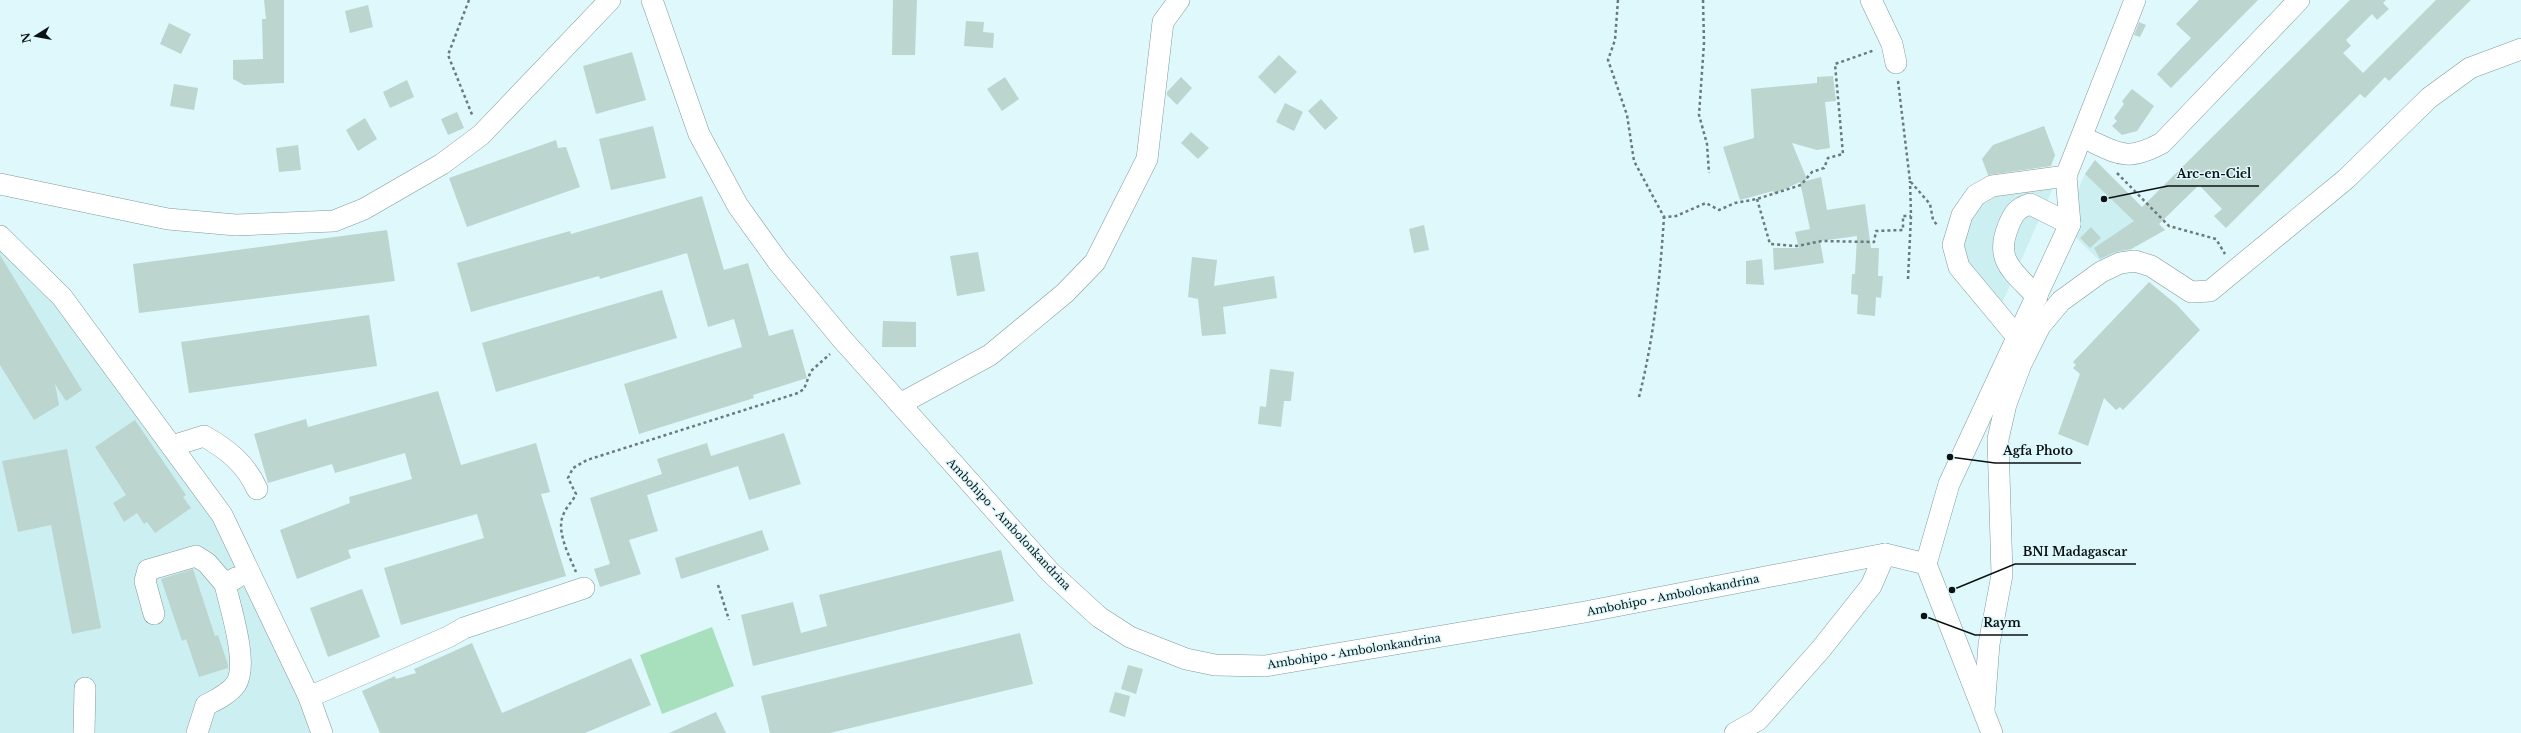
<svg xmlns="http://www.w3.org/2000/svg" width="2521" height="733" font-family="'Libre Baskerville',serif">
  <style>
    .built { fill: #ccf0f2 }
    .green { fill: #a8e0bd }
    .building { fill: #bcd5cf }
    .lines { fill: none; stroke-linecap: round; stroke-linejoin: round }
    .minor-casing { stroke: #829a9c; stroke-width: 22 }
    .path { stroke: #6a7a7c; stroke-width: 2.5; stroke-dasharray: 3 3; stroke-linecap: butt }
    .minor { stroke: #fff; stroke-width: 21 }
    .labels { text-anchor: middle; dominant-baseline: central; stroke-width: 3; stroke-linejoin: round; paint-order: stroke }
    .street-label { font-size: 11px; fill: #0a1314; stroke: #dff8fb }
    .leader { fill: none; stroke: #0a1314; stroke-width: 1.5 }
    .callout-dot { fill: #0a1314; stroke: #dff8fb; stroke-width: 1.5 }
    .callout-label { font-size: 12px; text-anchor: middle; font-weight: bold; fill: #0a1314; stroke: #dff8fb; stroke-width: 3; stroke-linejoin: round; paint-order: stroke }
  </style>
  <rect width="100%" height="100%" fill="#dff8fb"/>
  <!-- built -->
  <g class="built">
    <polygon points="2095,160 2165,230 2104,265 2062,224 2085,174"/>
    <polygon points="2054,186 2000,308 1964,264 1960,245 1967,217 1983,196 1992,197 2023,189"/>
    <polygon points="0,230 226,515 328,733 0,733"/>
  </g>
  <!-- green -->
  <polygon class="green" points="712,627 734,686 662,714 640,655"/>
  <!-- building -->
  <g class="building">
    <polygon points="264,0 284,0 284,83 244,85 233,79 233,60 263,59 262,19 266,19"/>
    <polygon points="893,0 917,0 915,55 892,55"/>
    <polygon points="2199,0 2258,0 2171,88 2157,74 2191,38 2176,24"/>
    <polygon points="2350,0 2386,0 2383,3 2389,9 2377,20 2372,14 2346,40 2351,46 2343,53 2363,73 2436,0 2471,0 2389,81 2385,77 2365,98 2360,94 2226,228 2214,216 2222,209 2199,185 2159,224 2165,230 2131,249 2115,252 2100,259 2094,248 2134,221 2085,174 2095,160 2142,207"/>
    <polygon points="368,5 373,27 350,33 345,11"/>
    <polygon points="966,21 984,22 983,32 994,33 993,48 964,46"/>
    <polygon points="2139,22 2146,25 2140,37 2134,35"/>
    <polygon points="169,23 191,34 181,54 160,44"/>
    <polygon points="632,52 646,100 596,114 583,66"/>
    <polygon points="1279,55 1297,72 1275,94 1258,77"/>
    <polygon points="1833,76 1836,101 1825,102 1830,148 1817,150 1792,143 1807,179 1802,182 1821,177 1827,210 1865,204 1871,248 1879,248 1878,276 1883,276 1881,298 1876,297 1875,316 1857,314 1858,295 1851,294 1852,274 1855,274 1857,236 1820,241 1824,263 1774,270 1773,248 1799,248 1795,232 1810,229 1800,182 1774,194 1773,191 1740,200 1723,147 1754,138 1751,89 1817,83 1817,77"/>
    <polygon points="1005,77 1019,99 1002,111 987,89"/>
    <polygon points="1181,77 1192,88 1177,105 1167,95 1167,92"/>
    <polygon points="407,80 414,97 390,108 383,92"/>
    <polygon points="174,84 198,88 194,110 170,106"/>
    <polygon points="2132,89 2154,106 2137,131 2122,135 2112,126 2117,121 2114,118 2124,104 2122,101"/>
    <polygon points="1321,99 1338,118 1325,130 1308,111"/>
    <polygon points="1285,103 1303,112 1294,131 1276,122"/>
    <polygon points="457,112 464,128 448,135 441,119"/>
    <polygon points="365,118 377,139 358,151 346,130"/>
    <polygon points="653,126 666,178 611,190 599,139"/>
    <polygon points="2044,126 2055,155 2051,166 1988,175 1982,159 1993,145"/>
    <polygon points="1191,132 1209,148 1198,159 1181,143"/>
    <polygon points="556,140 558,148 566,147 580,187 467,227 449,178"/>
    <polygon points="298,145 301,170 279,172 276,148"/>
    <polygon points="702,196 724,270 748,263 769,336 793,329 807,378 753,395 754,398 639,434 624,384 742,347 734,319 708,327 687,253 600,279 599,276 471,312 457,263 570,231 571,234"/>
    <polygon points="1424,225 1429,250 1414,253 1409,229"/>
    <polygon points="2091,227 2101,238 2090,248 2080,238"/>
    <polygon points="387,230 395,281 139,313 133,264"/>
    <polygon points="978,252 985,291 957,296 950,256"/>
    <polygon points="0,255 82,390 66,401 55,384 59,405 34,420 0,365"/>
    <polygon points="1192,257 1217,260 1214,286 1274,276 1277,298 1223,307 1226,334 1202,336 1198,299 1188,297"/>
    <polygon points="1762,259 1764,285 1746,284 1746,261"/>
    <polygon points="2149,282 2177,305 2200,330 2123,410 2120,407 2116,410 2104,398 2088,446 2058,434 2080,374 2073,368 2076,365 2073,362"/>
    <polygon points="662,290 677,338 496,392 482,343"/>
    <polygon points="369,315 377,366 189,393 181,342"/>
    <polygon points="883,321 916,322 916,347 882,347"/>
    <polygon points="1270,369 1294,372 1291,401 1284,401 1281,427 1258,424 1260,406 1266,407"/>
    <polygon points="438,391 461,465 536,443 550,492 541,494 566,576 401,625 384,568 484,538 477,514 348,550 351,558 297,579 280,530 350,503 349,497 412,479 405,453 335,473 332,464 268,483 254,434 306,419 308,427"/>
    <polygon points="135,420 186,495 183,497 191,508 155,533 147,522 144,524 137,513 124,522 113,503 126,495 95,447"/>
    <polygon points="784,433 801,484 749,500 738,466 647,495 658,531 629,540 641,574 600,587 594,569 610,564 590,498 662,474 657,459 707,443 711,456"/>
    <polygon points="67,449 101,628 72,634 51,525 18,532 2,461"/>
    <polygon points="762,530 769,550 681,579 675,558"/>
    <polygon points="1001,550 1014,601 753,666 741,615 793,602 801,633 827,626 819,595"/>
    <polygon points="193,569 215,636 218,635 228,665 228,668 199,677 186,639 182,641 161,579"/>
    <polygon points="362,589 380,637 328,657 310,608"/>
    <polygon points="1020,633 1033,684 830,733 770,733 761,696"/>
    <polygon points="472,643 502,713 631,658 651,705 585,733 380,733 362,691 395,676 396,679 416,673 414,669"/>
    <polygon points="1128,665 1143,669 1136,694 1121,689"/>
    <polygon points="1115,692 1130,696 1125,717 1109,712"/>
    <polygon points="716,712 726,733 669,733"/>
  </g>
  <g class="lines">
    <!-- minor casing -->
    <g class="minor-casing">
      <g id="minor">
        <polyline points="652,0 699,134 738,206 779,263 842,339 1050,572 1099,617 1130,637 1186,659 1215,665 1265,666 1585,612 1885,554 1926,564"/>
        <polyline points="1871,0 1892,44 1896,63"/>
        <path d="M2082,137C2118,153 2125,163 2162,143L2299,0"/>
        <polyline points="0,184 168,219 236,225 334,221 364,209 442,164 481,135 610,0"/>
        <polyline points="0,236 62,297 222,515 309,697 322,733"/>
        <path d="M2037,297C2015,272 1994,262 2008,227C2013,214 2017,208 2030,204L2070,224"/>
        <polyline points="2018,338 1959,267 1953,245 1962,215 1976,195 1992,186 2066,176"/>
        <polyline points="900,404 990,355 1065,293 1095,262 1147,159 1163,22 1179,0"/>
        <path d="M172,446L204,436C227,449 246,464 257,489"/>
        <polyline points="1926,564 1949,484 2070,224 2066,176 2135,0"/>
        <polyline points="1926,564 1992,733"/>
        <polyline points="154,614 145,581 148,570 196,556 207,563 225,584 236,578"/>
        <polyline points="309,697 448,637 464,628 584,588"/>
        <polyline points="1984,710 1989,644 2002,575 1998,439 2006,404 2021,364 2040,326 2061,301 2101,272 2120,263 2135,261 2151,266 2191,292 2210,291 2346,179 2429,98 2470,68 2521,49"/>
        <polyline points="84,733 85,688"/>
        <path d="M197,733L206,705C216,700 229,694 236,684C249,664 230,607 225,584"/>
        <polyline points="1735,733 1758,720 1821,649 1871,586 1885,554"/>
      </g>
    </g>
    <!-- path -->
    <g class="path">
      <polyline points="469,0 448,55 473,117"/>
      <polyline points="1618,0 1615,40 1608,60 1627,115 1634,161 1664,217 1676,216 1706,203 1719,210 1735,203 1757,199 1801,185 1812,172 1824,168 1828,158 1843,154 1835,64 1875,50"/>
      <polyline points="1703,0 1704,43 1699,115 1707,144 1709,173"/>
      <polyline points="1898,81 1910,181 1930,204 1933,220 1938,226"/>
      <polyline points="2117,173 2169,226 2216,239 2225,254"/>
      <polyline points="1757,199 1770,244 1797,246 1822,241 1874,242 1876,231 1903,230 1903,216 1911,216"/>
      <polyline points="1908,279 1911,216 1910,181"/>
      <path d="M1639,397C1654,338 1660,278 1664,217"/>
      <path d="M576,572C569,555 555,530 564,513C567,506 573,501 576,494L568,478L573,468L587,460L798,393L804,389L811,371L830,354"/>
      <polyline points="718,585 729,620"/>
    </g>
    <!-- minor -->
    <use href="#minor" class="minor"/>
  </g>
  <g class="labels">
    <!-- street labels -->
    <g class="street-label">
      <text transform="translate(1009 524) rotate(47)">Ambohipo - Ambolonkandrina</text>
      <text transform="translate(1673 595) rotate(-11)">Ambohipo - Ambolonkandrina</text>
      <text transform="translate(1354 651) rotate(-9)">Ambohipo - Ambolonkandrina</text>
    </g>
  </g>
  <!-- callouts -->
  <path class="leader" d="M2104 199L2168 186H2259M1950 457L1995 463H2081M1952 590L2015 564H2136M1924 616L1975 635H2028"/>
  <g class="callout-dot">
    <circle cx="2104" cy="199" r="4"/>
    <circle cx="1950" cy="457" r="4"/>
    <circle cx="1952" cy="590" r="4"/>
    <circle cx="1924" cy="616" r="4"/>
  </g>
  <g class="callout-label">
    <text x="2214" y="178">Arc-en-Ciel</text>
    <text x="2038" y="455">Agfa Photo</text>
    <text x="2075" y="556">BNI Madagascar</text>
    <text x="2002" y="627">Raym</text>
  </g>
  <!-- north arrow -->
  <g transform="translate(36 36) rotate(259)" stroke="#dff8fb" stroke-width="3" paint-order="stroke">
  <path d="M0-3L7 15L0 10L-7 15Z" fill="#0a1314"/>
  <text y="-6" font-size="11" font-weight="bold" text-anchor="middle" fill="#0a1314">N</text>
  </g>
</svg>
